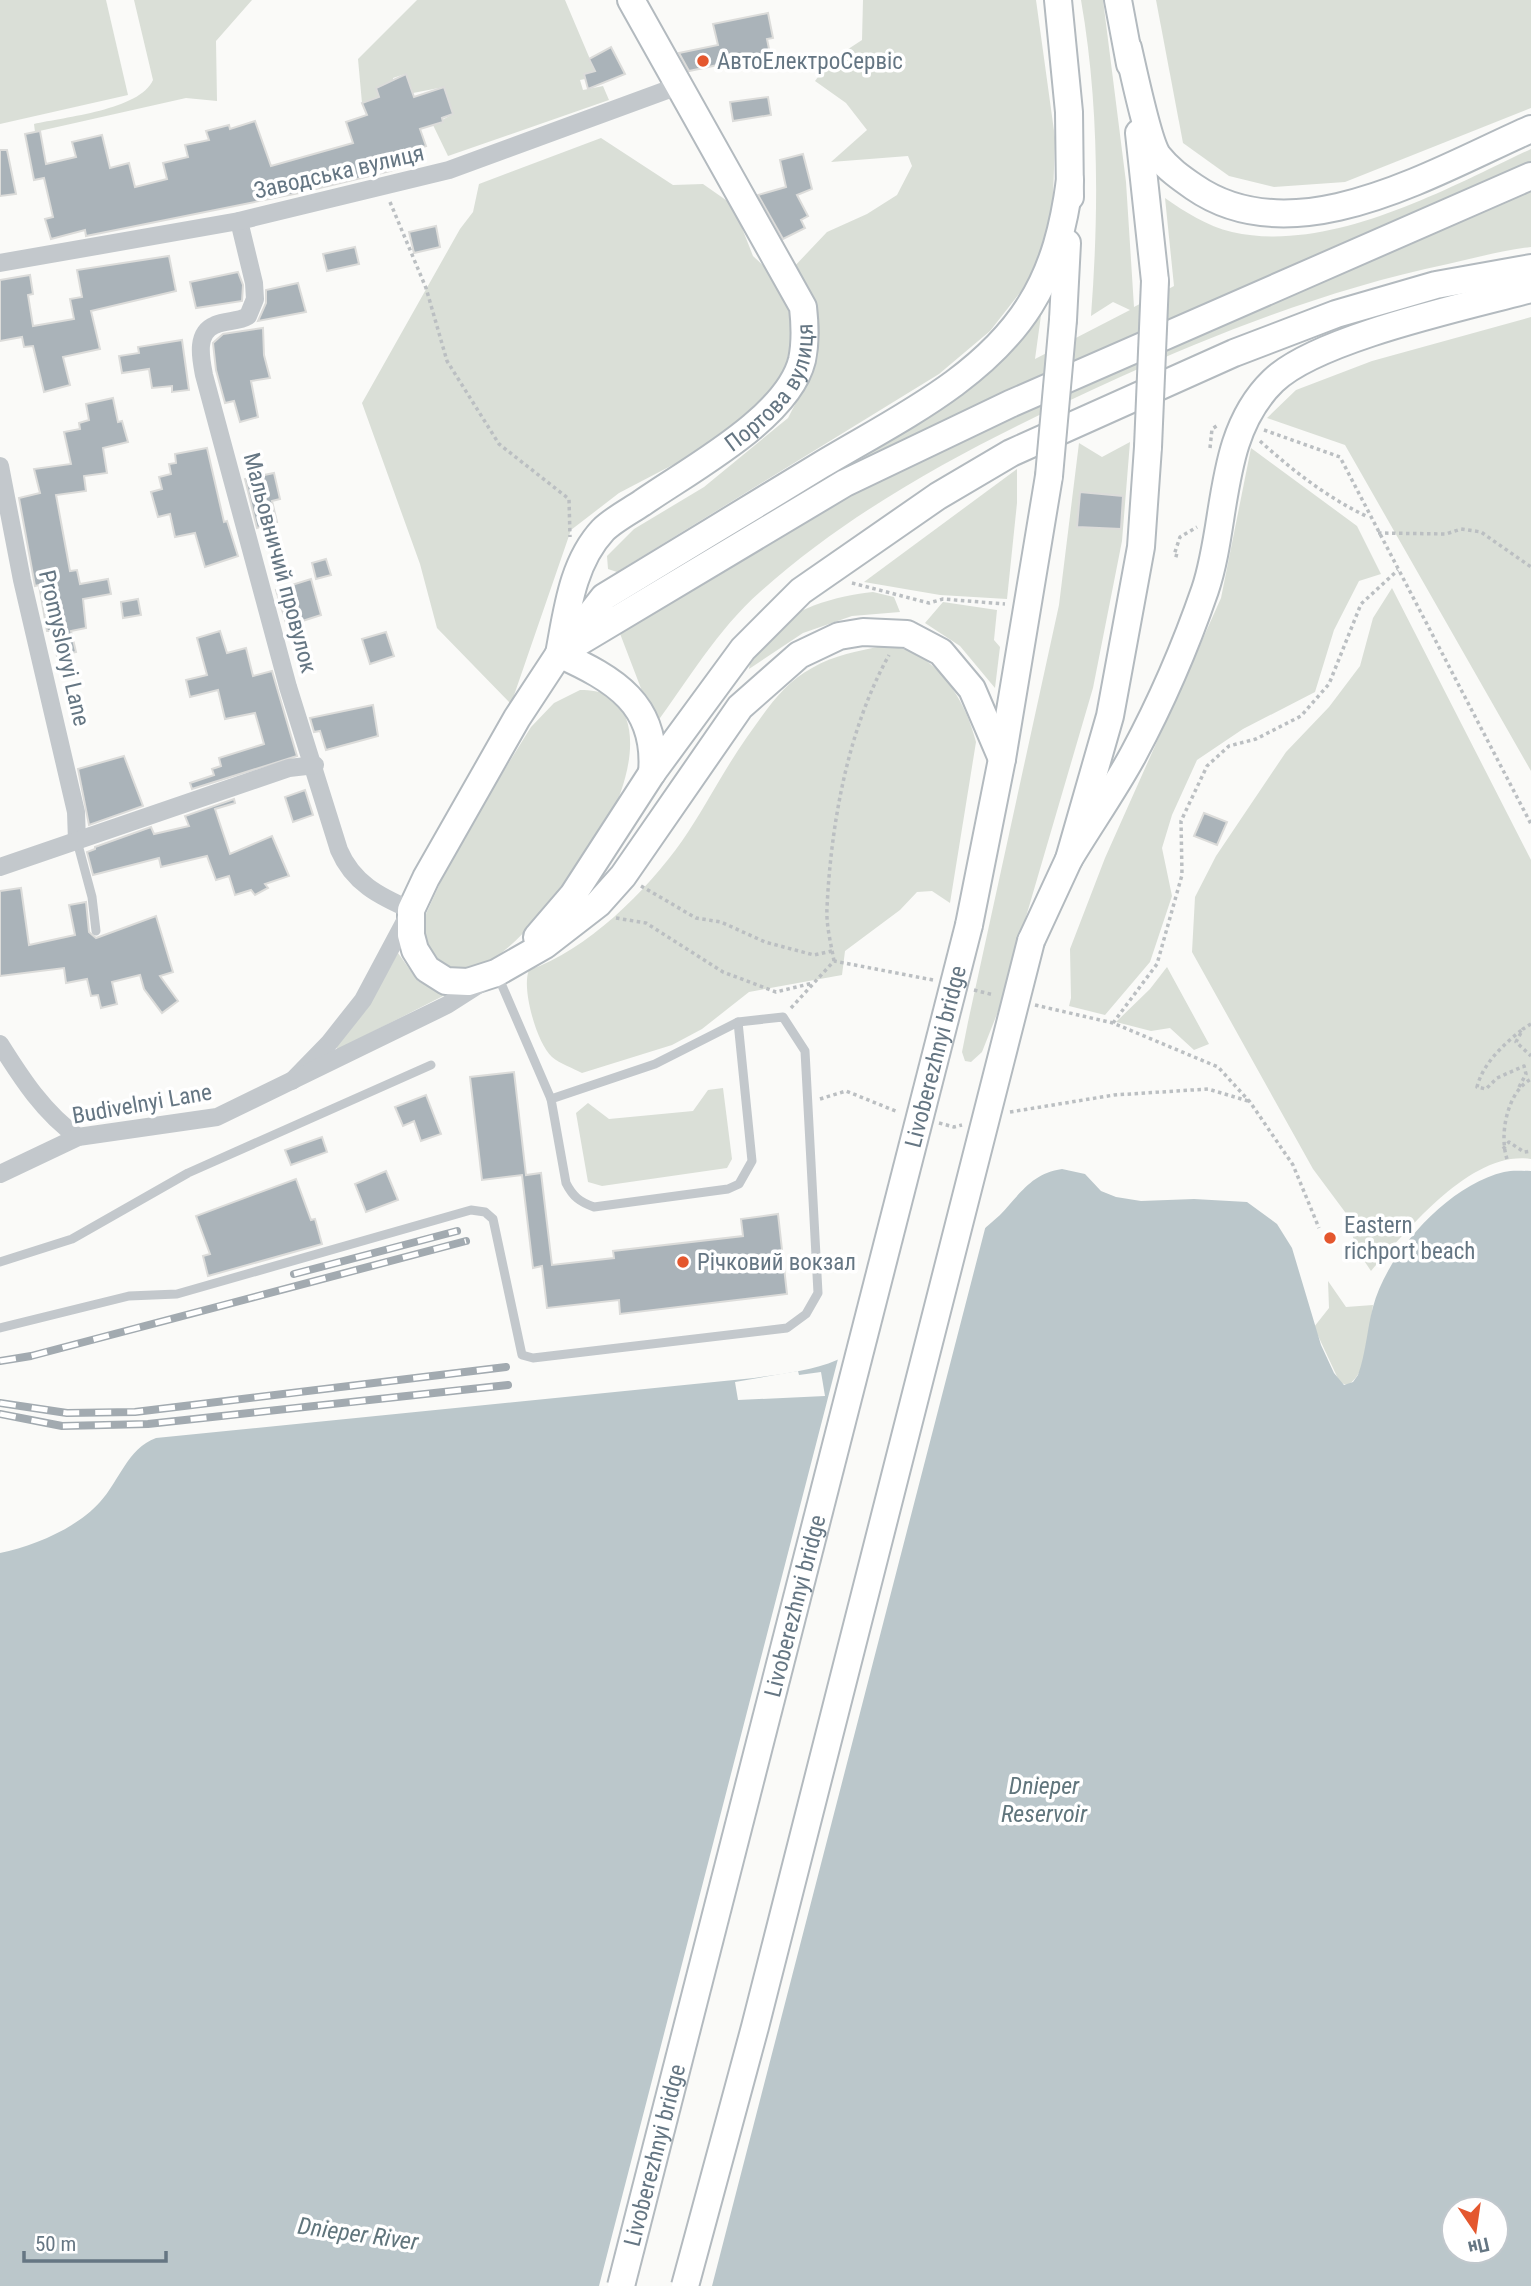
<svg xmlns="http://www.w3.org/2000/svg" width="1531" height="2286" font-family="'Roboto Condensed',sans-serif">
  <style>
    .green { fill: #dadfd7 }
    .water { fill: #bbc7cb; fill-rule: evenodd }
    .pier { fill: #fafaf8 }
    .building { fill: #aab3b9; stroke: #dcdcda; stroke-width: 2 }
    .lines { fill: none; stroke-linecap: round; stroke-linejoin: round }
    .secondary-casing { stroke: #b3babf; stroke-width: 30 }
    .path { stroke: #bbbfc2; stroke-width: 3.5; stroke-dasharray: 3.5 3.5; stroke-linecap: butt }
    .lane { stroke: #c3c8cc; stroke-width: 9 }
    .street { stroke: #c3c8cc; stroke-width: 18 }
    .secondary { stroke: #fff; stroke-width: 26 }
    .rail-casing { stroke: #a2aab0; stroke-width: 8 }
    .rail { stroke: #fff; stroke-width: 5; stroke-dasharray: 16; stroke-linecap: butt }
    .secondary-bridge-casing { stroke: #b3babf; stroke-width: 30; stroke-linecap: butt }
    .secondary-bridge { stroke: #fff; stroke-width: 26 }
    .poi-dot { fill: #e4572e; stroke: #fff; stroke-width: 2.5 }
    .labels { text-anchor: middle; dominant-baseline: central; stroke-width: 7; stroke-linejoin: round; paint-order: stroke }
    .poi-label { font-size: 23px; fill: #657683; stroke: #fff; text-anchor: start }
    .street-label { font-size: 23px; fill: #657683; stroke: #fff }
    .water-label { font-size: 24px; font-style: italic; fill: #60757c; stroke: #fff }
  </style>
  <rect width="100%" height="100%" fill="#fafaf8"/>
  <!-- green -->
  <g class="green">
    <polygon points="0,0 106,0 128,95 0,124"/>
    <path d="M134,0H252L216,41L217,101L186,98L35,132L34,124C64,117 140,110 153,80Z"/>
    <polygon points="417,0 565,0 595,71 584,74 585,79 580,80 583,90 603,86 609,100 448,156 433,125 453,114 444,87 413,93 405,74 393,78 393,82 379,97 362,103 358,59"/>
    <polygon points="863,0 1036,0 1055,138 1052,228 1026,285 990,331 939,374 617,572 608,569 607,556 634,529 704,487 788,418 810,375 817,343 791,270 827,232 867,214 897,195 912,166 908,156 831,162 867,130 846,103 815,81 830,61 862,40"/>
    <path d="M1081,0H1103L1126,182L1134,307L1174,286L1165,198C1185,212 1207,226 1232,232C1330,254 1444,190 1531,149V162L945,420L879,454L617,604L944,405L991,370L1042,308L1035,359L1130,310L1113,302L1091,316C1099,212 1099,103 1081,0Z"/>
    <polygon points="1156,0 1531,0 1531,108 1345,182 1274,187 1229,176 1183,143"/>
    <polygon points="601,138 673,185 703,184 733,205 753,256 779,280 795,315 789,365 769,401 726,437 619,493 571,530 511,704 437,628 420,564 362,403 460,229 473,212 479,184"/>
    <path d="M1531,184V247C1503,250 1475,258 1448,264C1333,288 1225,330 1118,378C992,436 865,498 760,592C718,629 688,680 655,725L619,631L888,472Z"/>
    <polygon points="1531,317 1531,771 1345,445 1267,418 1296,390 1372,361"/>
    <polygon points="1130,442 1122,541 1093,688 999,1009 982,1052 971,1062 965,1061 962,1052 968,1022 1059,605 1079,443 1102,457"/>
    <polygon points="1251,448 1357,526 1381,574 1359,581 1334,630 1315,692 1243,729 1197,760 1172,815 1162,848 1172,896 1150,962 1105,1015 1069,1006 1071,998 1070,949 1105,858 1221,598"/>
    <polygon points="1017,469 1017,503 1007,599 940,595 864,582"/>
    <path d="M1392,588L1531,860V1159C1471,1150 1408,1230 1371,1271L1357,1250L1345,1212L1313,1169L1192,952L1195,897L1216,856L1286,752L1329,707L1360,666L1373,618Z"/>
    <path d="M873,592L894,597L900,612L852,616L803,633L749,669C756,618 829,596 873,592Z"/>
    <polygon points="943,602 997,610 994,640 1000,647 995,688 960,646 925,623"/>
    <path d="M883,646C891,647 902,648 910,651C945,667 967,706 976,742L950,903L932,891L917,892L900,910L845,951L842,975L749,992L702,1029L672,1045L582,1073C573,1068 560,1064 552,1057C537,1044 521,988 529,970C586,951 647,891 682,841C705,808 723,771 747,737C765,712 783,683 812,668C834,655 858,651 883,646Z"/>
    <path d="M580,690C602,690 618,696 626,718C637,748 624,788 611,816C592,855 517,955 475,969C443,980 428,951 420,927L457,846L531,727L554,703Z"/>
    <polygon points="398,953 418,981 445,995 337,1050 336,1044 366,1010"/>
    <polygon points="1167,967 1209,1044 1194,1050 1170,1028 1151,1031 1116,1022 1150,989"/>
    <polygon points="723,1088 732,1159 727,1168 602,1186 588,1182 576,1113 588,1103 609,1119 693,1111 708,1090"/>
    <path d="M1328,1281L1346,1307L1373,1305C1369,1328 1370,1371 1348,1385L1340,1383L1314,1327L1329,1308Z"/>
  </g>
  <!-- water -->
  <path class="water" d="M1062,1169L1085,1174L1101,1191L1116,1197L1141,1201L1194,1199L1247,1202L1277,1224L1292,1248L1321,1345L1334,1373L1344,1385L1353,1382L1358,1375C1366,1353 1367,1329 1373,1307C1387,1253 1448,1185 1504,1172C1512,1170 1522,1171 1531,1171V2286H0V1553C34,1546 77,1528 100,1502C120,1480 127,1449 156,1438L754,1378C781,1374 812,1371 837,1360C882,1341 920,1286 956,1253C970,1240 986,1228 1000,1215C1020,1194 1032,1173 1062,1169ZM1454,2209H1496V2251H1454Z"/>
  <!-- pier -->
  <g class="pier">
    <polygon points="987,1221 712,2286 599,2286 839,1355 867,1338 954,1250"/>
    <polygon points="798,1371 799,1375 821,1372 825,1396 738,1400 735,1382"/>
  </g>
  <!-- building -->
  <g class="building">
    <polygon points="768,13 773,38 767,39 770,54 689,71 679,53 718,45 713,24"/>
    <polygon points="611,47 625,74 588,89 584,74 595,71 589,59"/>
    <polygon points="406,74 414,97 444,87 453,114 442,118 443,122 420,129 426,146 420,148 424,159 390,171 299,193 86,236 85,230 51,239 45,219 53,217 44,178 34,180 25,134 40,131 46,164 76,157 72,142 102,135 110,168 129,163 135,187 167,179 163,163 188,157 185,145 209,140 206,131 229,125 230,129 255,121 271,166 353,143 346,122 367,115 362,103 379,97 376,88"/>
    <polygon points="768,97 771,115 733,121 730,102"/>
    <polygon points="0,150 7,150 16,194 0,196"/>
    <polygon points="803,154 812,189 797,195 808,216 801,220 805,228 783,239 758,195 786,187 780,160"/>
    <polygon points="436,226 440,247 414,253 409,232"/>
    <polygon points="355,247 359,264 327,271 323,254"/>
    <polygon points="169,256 176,291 91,311 100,349 63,357 70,385 44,392 33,346 24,347 22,337 0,341 0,280 30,275 33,294 28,295 33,326 74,319 70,299 82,297 77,270"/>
    <polygon points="238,272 243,285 242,301 196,308 190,282"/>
    <polygon points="298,283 306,312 258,321 266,303 266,290"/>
    <polygon points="263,328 264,355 270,378 251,381 258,417 240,422 234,401 225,403 216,370 213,343 223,334"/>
    <polygon points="182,340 189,390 172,392 172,386 152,388 149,369 122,373 119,356 139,353 138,347"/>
    <polygon points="113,398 118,422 122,421 128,442 103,448 107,473 84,476 86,491 56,495 70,571 77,570 80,584 108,579 111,594 83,599 86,628 71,631 76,652 57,656 51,631 47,631 39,585 35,586 19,498 40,493 34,469 71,464 64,432 80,429 79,423 89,420 86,404"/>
    <polygon points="207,448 224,522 227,521 238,556 205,567 195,533 175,537 170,514 158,517 151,492 162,489 159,477 171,474 169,464 176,463 175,454"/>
    <polygon points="274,473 280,499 272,501 277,522 257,528 245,479"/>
    <polygon points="1080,492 1123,496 1121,529 1077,527"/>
    <polygon points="326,559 331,575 316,579 312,563"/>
    <polygon points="311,579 321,615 287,626 276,590"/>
    <polygon points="138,599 141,615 123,618 121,602"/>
    <polygon points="220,631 227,653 246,648 253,676 272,671 297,756 192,789 190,783 214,775 212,769 221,766 219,758 264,744 255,713 225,719 218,690 190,697 186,680 207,675 197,638"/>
    <polygon points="386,632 394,656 370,664 362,639"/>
    <polygon points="373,705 378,736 326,750 320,731 314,732 310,718"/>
    <polygon points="124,756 143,806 89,825 78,769"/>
    <polygon points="305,790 313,815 293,822 285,797"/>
    <polygon points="234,799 235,803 215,809 230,854 272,836 289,876 265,884 268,888 255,895 251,890 235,895 229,876 216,880 207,856 161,867 159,858 93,875 87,852 95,849 95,847 151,827 154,834 189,826 185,816"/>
    <polygon points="1204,813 1227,822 1217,845 1194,836"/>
    <polygon points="21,888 29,945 75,935 69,905 86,902 89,932 96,938 156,916 173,972 160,976 178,1001 162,1013 144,989 140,975 112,982 117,1004 101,1008 98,995 91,996 87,979 66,983 64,968 0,976 0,891"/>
    <polygon points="514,1072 526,1175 541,1173 552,1265 614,1258 613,1251 743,1236 741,1219 778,1214 787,1294 620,1314 619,1300 547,1308 542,1266 533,1268 522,1175 482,1180 470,1077"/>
    <polygon points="426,1095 441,1134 421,1141 414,1121 403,1126 395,1107"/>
    <polygon points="322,1137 327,1152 291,1165 285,1150"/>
    <polygon points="386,1171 398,1200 366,1212 355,1184"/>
    <polygon points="296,1179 311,1220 315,1219 322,1244 208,1276 203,1256 210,1254 196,1216"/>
  </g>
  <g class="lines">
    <!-- secondary casing -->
    <g class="secondary-casing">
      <g id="secondary">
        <polyline points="1058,0 1069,112 1070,197"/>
        <polyline points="1118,0 1130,64"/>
        <path d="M1128,48C1133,69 1148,142 1158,156C1168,169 1181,178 1194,187C1295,257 1435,171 1531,129"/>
        <polyline points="1139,133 1155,281"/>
        <polyline points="1063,320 1067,243"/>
        <path d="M571,639L604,597C676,553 749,509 821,465C894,421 983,380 1030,305C1054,267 1064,225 1070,180"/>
        <path id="s1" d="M559,654C567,612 572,563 603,530C613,520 630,511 642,503C689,470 788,418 802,360C806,341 805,325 803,307L631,0"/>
        <path d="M559,654C614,679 658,704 652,773"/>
        <polyline points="1002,759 972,689 941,652 907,634 863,632 839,636 799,655 740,707 623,876 598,904 545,945 496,973 468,982 446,981 427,969 415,950 411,935 411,910 426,878 517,718 559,654 845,483 1010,404 1531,176"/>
        <path d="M1069,859C1090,824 1114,790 1133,755C1161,703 1186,645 1205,590C1228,522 1217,435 1273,381C1317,338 1468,306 1531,289"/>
        <polyline points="969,925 1002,759 1049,476"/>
        <polyline points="537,937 573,895 652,773 743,649 801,591 938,496 1011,453 1234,353 1336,314 1436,285 1531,268"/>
        <polyline points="1031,941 1069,859 1110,716 1141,547 1148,447"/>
      </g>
    </g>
    <!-- path -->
    <g class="path">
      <polyline points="390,202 426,288 447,361 499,444 569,499 570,537"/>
      <polyline points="1264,430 1340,457 1531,824"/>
      <path d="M1260,441C1293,471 1328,498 1368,517"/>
      <polyline points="1210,448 1212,429 1218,425"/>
      <polyline points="1378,533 1446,534 1461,529 1481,532 1531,567"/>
      <polyline points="1178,556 1174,555 1180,537 1197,527"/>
      <polyline points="852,583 929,603 943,599 1005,604"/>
      <polyline points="641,886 696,918 721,922 765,942 814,955 832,951"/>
      <polyline points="616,918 646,923 723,972 776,992 813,983"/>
      <path d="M834,961C831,944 826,925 827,908C831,823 848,729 889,655"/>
      <polyline points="974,990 994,995"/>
      <polyline points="1035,1005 1113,1023 1218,1067 1250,1102 1293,1165 1319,1228"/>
      <polyline points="791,1008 834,961 933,980"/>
      <polyline points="1113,1023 1157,964 1182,875 1181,821 1207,766 1229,746 1256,739 1301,716 1329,684 1361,604 1398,570"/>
      <polyline points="1531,1024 1523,1029 1516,1042 1531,1056"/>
      <path d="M1519,1087L1526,1074L1524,1066L1497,1078L1486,1089L1477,1087C1483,1063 1504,1044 1523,1029"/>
      <polyline points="820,1099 846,1091 898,1112"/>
      <polyline points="1010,1112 1114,1095 1208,1089 1248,1101"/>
      <polyline points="939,1123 954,1127 962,1125"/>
      <polyline points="1503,1149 1509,1142 1524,1152 1531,1151"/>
      <path d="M1507,1159C1499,1135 1507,1092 1531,1079"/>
    </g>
    <!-- lane -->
    <g class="lane">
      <polyline points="77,841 92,897 96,931"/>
      <polyline points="497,974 551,1099"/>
      <path d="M738,1022L752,1161L739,1184L728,1189L594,1207C580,1202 573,1197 566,1183L551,1099L655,1064Z"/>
      <polyline points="0,1262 72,1239 188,1173 431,1065"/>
      <polyline points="0,1328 129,1296 177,1294 471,1210 485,1212 493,1219 522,1355 533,1358 787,1328 806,1314 818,1293 805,1051 783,1017 738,1022"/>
    </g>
    <!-- street -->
    <g class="street">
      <path d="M239,221L254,283L255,299L248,316C238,322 226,320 215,325C195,333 201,359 204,375L288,687L339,850C353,883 379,896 411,910L363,1000L329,1043L292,1081"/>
      <polyline points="0,263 239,221 449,170 678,86"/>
      <polyline points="0,466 22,580 76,812 77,841"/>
      <polyline points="0,867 289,768 315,765"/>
      <path d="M0,1044C22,1079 44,1113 78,1137"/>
      <polyline points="0,1174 78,1137 217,1117 447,1005 483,982"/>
    </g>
    <!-- secondary -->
    <use href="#secondary" class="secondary"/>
    <!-- rail casing -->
    <g class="rail-casing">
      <g id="rail">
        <polyline points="294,1274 457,1231"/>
        <polyline points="0,1361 31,1356 466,1241"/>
        <polyline points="0,1403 67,1413 135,1412 506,1367"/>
        <polyline points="0,1414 62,1426 148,1424 508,1385"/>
      </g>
    </g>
    <!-- rail -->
    <use href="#rail" class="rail"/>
    <!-- secondary-bridge casing -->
    <g class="secondary-bridge-casing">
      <g id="secondary-bridge">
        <polyline points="1148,447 1155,281"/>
        <polyline points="1049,476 1063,320"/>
        <path id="s2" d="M621,2286L969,925"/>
        <polyline points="685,2286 755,2027 1031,941"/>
      </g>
    </g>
    <!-- secondary-bridge -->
    <use href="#secondary-bridge" class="secondary-bridge"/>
  </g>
  <!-- markers -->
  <g class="poi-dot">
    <circle cx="703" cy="61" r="7"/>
    <circle cx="1330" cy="1238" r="7"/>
    <circle cx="683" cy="1262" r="7"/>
  </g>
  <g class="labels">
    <!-- poi labels -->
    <g class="poi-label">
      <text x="717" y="61">АвтоЕлектроСервіс</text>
      <text x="1344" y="1225">Eastern<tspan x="1344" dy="26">richport beach</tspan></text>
      <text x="697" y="1262">Річковий вокзал</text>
    </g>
    <!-- street labels -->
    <g class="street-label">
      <text transform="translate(339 172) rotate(-13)">Заводська вулиця</text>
      <text stroke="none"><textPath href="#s1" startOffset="360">Портова вулиця</textPath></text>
      <text transform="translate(280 563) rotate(75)">Мальовничий провулок</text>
      <text transform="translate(64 648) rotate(77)">Promyslovyi Lane</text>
      <text stroke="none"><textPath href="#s2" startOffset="1269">Livoberezhnyi bridge</textPath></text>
      <text transform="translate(142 1104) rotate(-10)">Budivelnyi Lane</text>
      <text stroke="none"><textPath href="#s2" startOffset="702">Livoberezhnyi bridge</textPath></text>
      <text stroke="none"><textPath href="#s2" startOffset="135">Livoberezhnyi bridge</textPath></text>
    </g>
    <!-- water labels -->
    <g class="water-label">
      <text x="1044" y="1786">Dnieper<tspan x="1044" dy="28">Reservoir</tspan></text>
      <text transform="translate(358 2234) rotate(8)">Dnieper River</text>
    </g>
  </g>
  <!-- north arrow -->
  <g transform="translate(1475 2230) rotate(167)"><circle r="33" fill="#ffffff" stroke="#c1c8cd" stroke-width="2"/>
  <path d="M0-5L12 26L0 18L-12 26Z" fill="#e4572e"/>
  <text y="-10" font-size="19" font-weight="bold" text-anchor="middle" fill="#657683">Пн</text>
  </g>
  <!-- scale -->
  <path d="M24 2251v10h142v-10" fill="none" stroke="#657683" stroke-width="3.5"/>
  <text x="35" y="2251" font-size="21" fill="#657683" stroke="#ffffff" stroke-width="5" paint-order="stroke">50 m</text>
</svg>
